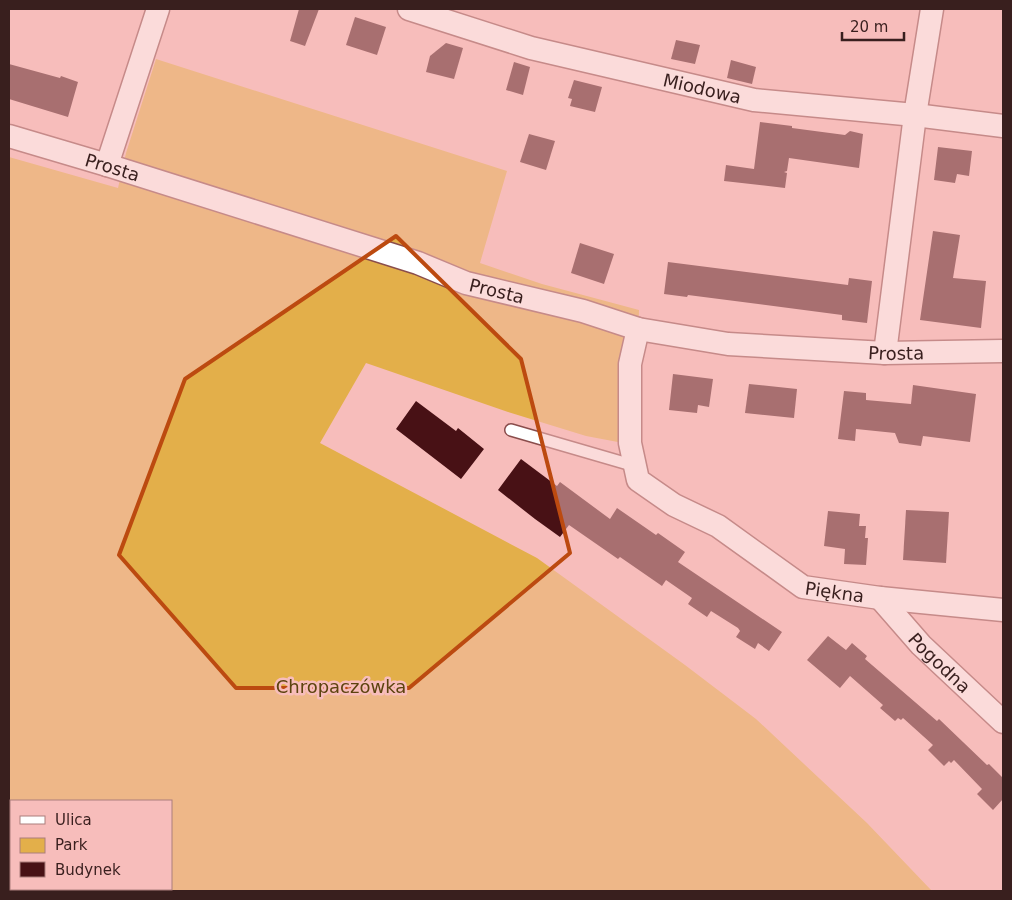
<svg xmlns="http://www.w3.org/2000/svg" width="1012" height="900" font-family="'DejaVu Sans',sans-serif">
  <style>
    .green { fill: #e3af4a; fill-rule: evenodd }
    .building { fill: #481115 }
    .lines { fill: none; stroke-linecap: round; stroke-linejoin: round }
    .service-casing { stroke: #8a4d4c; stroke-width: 14 }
    .minor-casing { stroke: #8a4d4c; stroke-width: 25 }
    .service { stroke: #fff; stroke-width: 11 }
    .minor { stroke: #fff; stroke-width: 22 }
    .marked { fill: none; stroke: #bc4a10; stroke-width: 4; stroke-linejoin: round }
    .labels { text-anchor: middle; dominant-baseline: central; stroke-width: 5; stroke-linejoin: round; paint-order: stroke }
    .street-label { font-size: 18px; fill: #391f1e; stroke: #f7bdbb }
    .park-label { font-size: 18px; fill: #5c430e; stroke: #f7bdbb }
  </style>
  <rect width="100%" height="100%" fill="#f7bdbb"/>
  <!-- green -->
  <path class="green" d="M156,59L507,171L480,263L542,284L639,310L637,383L639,446L586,436L508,412L366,363L320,443L537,558L685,665L756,719L867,823L932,891H9V157L118,188L126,153ZM11,801H171V889H11Z"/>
  <!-- building -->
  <g class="building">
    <polygon points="299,9 319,9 305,46 290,41"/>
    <polygon points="355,17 386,27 377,55 346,45"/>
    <polygon points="676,40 700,45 695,64 671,59"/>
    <polygon points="446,43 463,48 454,79 426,72 430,56"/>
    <polygon points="731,60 756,67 752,84 727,78"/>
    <polygon points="514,62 530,67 523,95 506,90"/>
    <polygon points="9,64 60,78 61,76 78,82 68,117 9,99"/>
    <polygon points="574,80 602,87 595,112 570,106 572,99 568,98"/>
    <polygon points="760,122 792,126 792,128 845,135 850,131 863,134 859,168 789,158 787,171 784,172 787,173 785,188 724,181 726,165 754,169"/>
    <polygon points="529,134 555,141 546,170 520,162"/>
    <polygon points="938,147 972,151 969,176 957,174 955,183 934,180"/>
    <polygon points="933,231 960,235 953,278 986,281 981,328 920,320"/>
    <polygon points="580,243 614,254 604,284 571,273"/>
    <polygon points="668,262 848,285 849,278 872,281 867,323 842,320 842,315 688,295 687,297 664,294"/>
    <polygon points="673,374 713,379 709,407 698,405 697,413 669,410"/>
    <polygon points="749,384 797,389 794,418 745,413"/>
    <polygon points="913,385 976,394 970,442 923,436 921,446 899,443 895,433 856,429 855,441 838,439 844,391 866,393 866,400 911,404"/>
    <polygon points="416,401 456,431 458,428 484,449 461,479 396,429"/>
    <polygon points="521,459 557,486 560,482 610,519 617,508 656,535 658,533 685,552 678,562 782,632 769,651 758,643 755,649 736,637 740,631 738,628 711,611 707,617 688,604 692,598 666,580 662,586 620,557 618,559 569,525 560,537 535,519 498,490"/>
    <polygon points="906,510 949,512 946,563 903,560"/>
    <polygon points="828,511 860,514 859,526 866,526 865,538 868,538 866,565 844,564 845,549 824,546"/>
    <polygon points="828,636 846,650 852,643 867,656 865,659 937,721 939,719 987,765 989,764 1003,778 1003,799 993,810 977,794 982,789 954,760 951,763 949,761 944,766 928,750 933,745 903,718 901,720 898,718 895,721 880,708 883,705 850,676 840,688 807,660"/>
  </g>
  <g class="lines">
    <!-- service casing -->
    <g class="service-casing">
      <polyline id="service" points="511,430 635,466"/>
    </g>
    <!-- minor casing -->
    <g class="minor-casing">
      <g id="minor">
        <path id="s1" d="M409,9L531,48L754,100L915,115L1003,126"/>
        <path id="s2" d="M9,136L107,165L418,263L466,283L583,311L638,329L728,344L885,353L1003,351"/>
        <polyline points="107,165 158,9"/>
        <path id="s3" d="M638,329L630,364V443L638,480L674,505L718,526L803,587L880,598L1003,610"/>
        <polyline points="885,353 915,115 932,9"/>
        <path id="s4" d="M880,598L921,645L1003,722"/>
      </g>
    </g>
    <!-- service -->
    <use href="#service" class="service"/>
    <!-- minor -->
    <use href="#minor" class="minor"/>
  </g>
  <!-- marked area -->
  <path d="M0 0H1012V900H0ZM396,236L521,359L570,553L409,688H236L119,555L185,379Z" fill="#f7bdbb" fill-opacity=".55" fill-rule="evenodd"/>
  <path class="marked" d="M396,236L521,359L570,553L409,688H236L119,555L185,379Z"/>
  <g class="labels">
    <!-- street labels -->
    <g class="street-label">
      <text stroke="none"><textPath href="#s1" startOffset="304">Miodowa</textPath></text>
      <text stroke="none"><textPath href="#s2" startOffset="108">Prosta</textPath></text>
      <text stroke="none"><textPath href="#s2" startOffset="512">Prosta</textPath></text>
      <text stroke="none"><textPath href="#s2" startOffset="918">Prosta</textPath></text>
      <text stroke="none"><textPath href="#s3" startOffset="382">Piękna</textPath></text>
      <text stroke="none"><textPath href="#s4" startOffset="88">Pogodna</textPath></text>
    </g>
    <!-- park labels -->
    <g class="park-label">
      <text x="341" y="686">Chropaczówka</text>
    </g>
  </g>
  <!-- border -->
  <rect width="1012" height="900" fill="none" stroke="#391f1e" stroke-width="20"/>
  <!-- legend -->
  <rect x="10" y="800" width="162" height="90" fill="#f7bdbb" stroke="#ab7e7c"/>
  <rect x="20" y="816" width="25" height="8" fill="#ffffff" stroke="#ab7e7c"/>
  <text x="55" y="825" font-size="15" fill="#391f1e">Ulica</text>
  <rect x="20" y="838" width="25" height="15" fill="#e3af4a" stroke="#ab7e7c"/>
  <text x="55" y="850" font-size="15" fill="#391f1e">Park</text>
  <rect x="20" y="862" width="25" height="15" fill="#481115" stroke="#ab7e7c"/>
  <text x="55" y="875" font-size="15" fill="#391f1e">Budynek</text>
  <!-- scale -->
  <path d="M842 32v8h62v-8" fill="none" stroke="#391f1e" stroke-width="2.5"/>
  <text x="850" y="32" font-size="15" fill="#391f1e" stroke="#f7bdbb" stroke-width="4" paint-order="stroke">20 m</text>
</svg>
